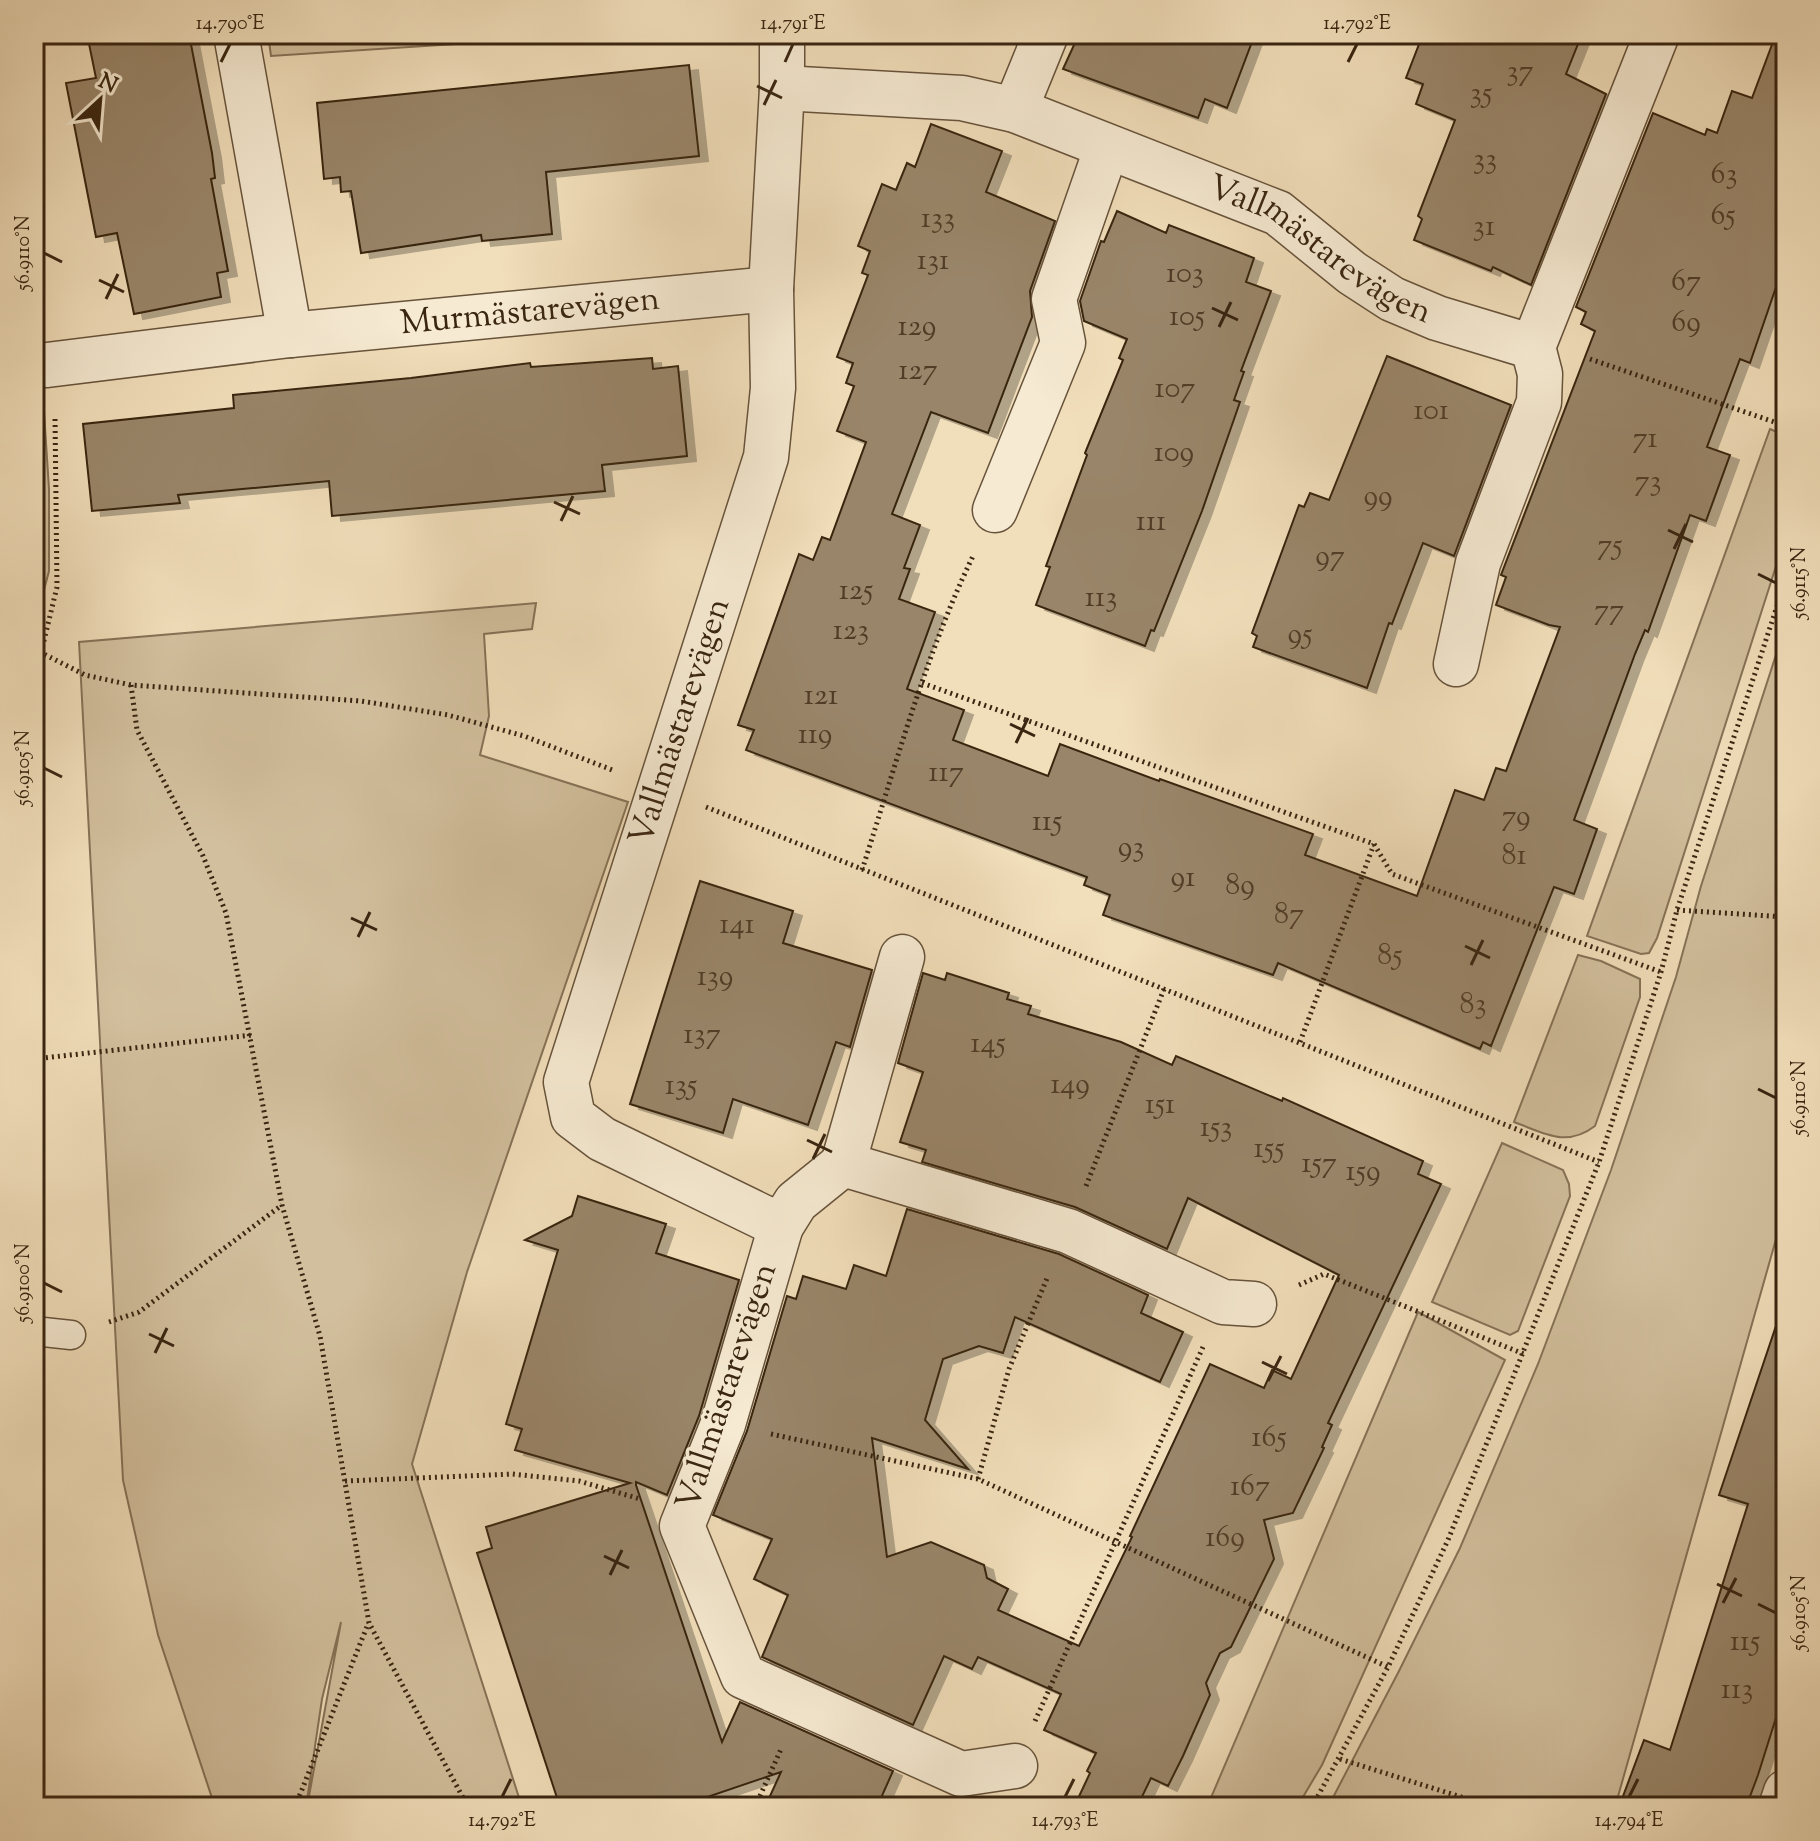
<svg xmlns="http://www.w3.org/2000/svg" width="1820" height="1841" font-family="'Sorts Mill Goudy',serif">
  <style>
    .green { fill: #d2bf9d; stroke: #867257; stroke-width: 2 }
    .building { fill: #998569; stroke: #392511; stroke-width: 2; filter: url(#shadow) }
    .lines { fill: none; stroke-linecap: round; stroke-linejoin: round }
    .lane-casing { stroke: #67533b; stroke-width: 31 }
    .street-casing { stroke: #67533b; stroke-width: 47 }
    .path { stroke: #392511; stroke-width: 5; stroke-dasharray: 2 4; stroke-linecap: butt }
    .lane { stroke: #f6ead2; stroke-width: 28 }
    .street { stroke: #f6ead2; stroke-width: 44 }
    .ticks { fill: none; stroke: #392511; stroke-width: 3 }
    .labels { text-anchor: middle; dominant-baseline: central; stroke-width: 7; stroke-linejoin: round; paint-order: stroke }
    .number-label { font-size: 30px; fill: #513d27 }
    .street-label { font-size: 34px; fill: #392511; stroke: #f6ead2 }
    .neatline { fill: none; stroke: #392511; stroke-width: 3 }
    .ticks-label { font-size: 20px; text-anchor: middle; fill: #392511 }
  </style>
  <defs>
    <filter id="shadow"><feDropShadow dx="9" dy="5" stdDeviation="0" flood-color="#0004"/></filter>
  </defs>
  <rect width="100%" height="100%" fill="#f1deba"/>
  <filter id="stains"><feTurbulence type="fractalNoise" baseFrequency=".0025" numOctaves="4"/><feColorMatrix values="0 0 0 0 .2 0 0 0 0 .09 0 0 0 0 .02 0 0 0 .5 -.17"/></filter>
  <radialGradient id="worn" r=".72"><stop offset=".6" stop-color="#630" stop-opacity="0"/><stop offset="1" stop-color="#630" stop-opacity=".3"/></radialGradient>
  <!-- green -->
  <g class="green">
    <polygon points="268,34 611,34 271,56"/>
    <polygon points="34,367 44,412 49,489 49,571 44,590 41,639 34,635"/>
    <polygon points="1770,429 1786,436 1786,535 1657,938 1649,953 1641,954 1587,936"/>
    <polygon points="536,603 532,629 484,634 489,716 480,755 628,802 467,1272 412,1464 522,1807 307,1807 341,1622 322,1699 306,1807 215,1807 158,1635 123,1480 79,642"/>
    <polygon points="1786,624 1786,1204 1615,1807 1328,1807 1399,1671 1460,1548 1538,1364 1611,1170 1676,977 1701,886"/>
    <path d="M1578,955L1601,961L1640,979V997L1595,1126C1566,1148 1544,1133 1514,1122Z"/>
    <polygon points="1502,1143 1563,1170 1569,1184 1570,1196 1518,1331 1510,1335 1432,1302"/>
    <polygon points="1418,1312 1505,1360 1322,1765 1297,1807 1207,1807"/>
  </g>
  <!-- building -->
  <g class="building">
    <polygon points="87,34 189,34 212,153 215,178 211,179 228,271 217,273 221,297 134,314 117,233 96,237 66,83 96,78"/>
    <polygon points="1079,34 1255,34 1227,108 1205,99 1198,118 1063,69"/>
    <polygon points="1423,34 1582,34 1566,74 1606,94 1531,285 1493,267 1491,271 1414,240 1422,219 1418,216 1455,120 1416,104 1423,84 1406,78"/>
    <polygon points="1776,34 1786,34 1786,258 1750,363 1740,359 1707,447 1730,455 1706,521 1690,515 1648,632 1645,630 1635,654 1574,820 1597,829 1574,894 1554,887 1491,1046 1483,1042 1480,1049 1278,963 1273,975 1103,915 1110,895 1084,885 1087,877 746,750 754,730 738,725 799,554 813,560 822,537 830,540 866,442 837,431 854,386 846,383 853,363 837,357 868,275 862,273 870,251 858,246 882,184 896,190 907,163 915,167 931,124 1002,151 986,192 1055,221 1030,291 1032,317 988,433 931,412 892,514 920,525 904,568 910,569 899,599 935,612 907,689 964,710 953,740 1048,776 1060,744 1159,781 1160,779 1313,834 1305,855 1417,896 1455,790 1484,800 1496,768 1506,771 1560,627 1549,625 1496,605 1506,577 1501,575 1595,331 1581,324 1586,312 1576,307 1653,113 1705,135 1707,129 1717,133 1732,91 1752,98"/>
    <polygon points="689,65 699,156 546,172 552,234 482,241 481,235 361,253 351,191 341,192 340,177 324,179 317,103"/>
    <polygon points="1117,211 1166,233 1169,225 1254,258 1246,282 1271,291 1241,371 1244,372 1234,400 1240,402 1202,511 1154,631 1151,630 1145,646 1036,605 1050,567 1046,566 1087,455 1085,453 1123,360 1119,358 1127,339 1084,321 1080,301 1101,241 1104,242"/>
    <polygon points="1387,356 1511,405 1454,556 1423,543 1392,624 1389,623 1367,688 1253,647 1257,636 1252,633 1299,505 1304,507 1310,493 1329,500"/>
    <polygon points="652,358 653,369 678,366 687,456 602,465 605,491 332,516 329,481 178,495 180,503 92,511 83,424 234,408 233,395 411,378 530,363 531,367"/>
    <polygon points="700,881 793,911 783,943 872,970 850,1047 836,1042 808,1125 733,1099 723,1133 630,1104"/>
    <polygon points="923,973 945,980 947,973 1009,993 1007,999 1031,1006 1028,1014 1121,1042 1172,1065 1176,1056 1282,1101 1283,1098 1423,1161 1418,1174 1441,1184 1328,1423 1332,1425 1322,1447 1324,1448 1293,1513 1264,1520 1274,1559 1231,1647 1220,1653 1206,1683 1210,1695 1183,1756 1168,1786 1151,1778 1137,1807 1074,1807 1090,1773 1087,1771 1096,1753 1044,1730 1061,1694 978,1657 972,1669 944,1656 913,1725 762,1657 788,1595 754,1579 772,1539 713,1515 747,1431 787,1296 796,1299 803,1276 846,1289 854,1265 886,1276 907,1209 1059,1254 1148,1295 1141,1313 1183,1332 1160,1382 1015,1317 1003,1353 979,1346 943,1359 925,1420 968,1469 872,1438 887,1557 931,1542 984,1565 987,1578 1008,1589 998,1610 1079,1646 1132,1537 1130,1536 1210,1364 1264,1388 1272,1370 1291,1379 1339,1275 1188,1198 1167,1249 1075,1207 922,1162 926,1150 900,1142 923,1072 898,1063"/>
    <polygon points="578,1196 666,1224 656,1253 739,1280 699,1416 667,1495 636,1482 636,1485 722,1742 740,1702 893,1771 877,1807 765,1807 781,1772 678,1807 560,1807 477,1553 492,1548 486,1527 630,1483 515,1450 522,1429 506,1424 558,1250 525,1240 572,1216"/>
    <polygon points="1778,1320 1786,1322 1786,1686 1758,1775 1746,1807 1619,1807 1644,1740 1670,1750 1748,1504 1719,1495"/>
  </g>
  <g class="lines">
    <!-- lane casing -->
    <g class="lane-casing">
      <polyline id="lane" points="34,1331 71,1335"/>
    </g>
    <!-- street casing -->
    <g class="street-casing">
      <g id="street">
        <polyline points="236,34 290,335"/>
        <polyline points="782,34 782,88 771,289 773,388 766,457 566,1082 573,1117 602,1139 781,1226 796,1202 843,1164 1068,1231 1223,1302 1254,1304"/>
        <path id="s1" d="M782,88L962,98L1015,110L1278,213L1352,273L1392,299L1437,318L1533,347L1540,374L1539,402L1478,563L1456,664"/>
        <polyline points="1015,110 1046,34"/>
        <polyline points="1533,347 1657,34"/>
        <path id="s2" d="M47,365L290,335L771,289"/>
        <polyline points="995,510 1063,343 1054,299 1107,147"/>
        <polyline points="843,1164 902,957"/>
        <polyline points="781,1226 723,1424 682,1526 743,1676 961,1774 1015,1766"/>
        <polyline points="1781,1807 1786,1792"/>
      </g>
    </g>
    <!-- path -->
    <g class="path">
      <polyline points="1590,359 1786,426"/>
      <polyline points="34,649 85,675 131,685 361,701 448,715 524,736 615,771"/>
      <polyline points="41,653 57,587 55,416"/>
      <polyline points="922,683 1374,844 1392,874 1661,972"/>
      <polyline points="131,685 137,730 203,856 226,913 282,1205 320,1336 369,1623 468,1807"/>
      <polyline points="706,807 1599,1162"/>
      <path d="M862,870C896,765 925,655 974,554"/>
      <polyline points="1677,910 1786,917"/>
      <polyline points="1300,1042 1374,844"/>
      <polyline points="34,1059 252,1035"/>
      <polyline points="1086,1186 1164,989"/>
      <polyline points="1299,1285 1324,1274 1524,1354"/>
      <polyline points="109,1322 139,1312 282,1205"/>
      <polyline points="771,1434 978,1479 1388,1667"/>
      <polyline points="978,1479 1009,1369 1048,1276"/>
      <polyline points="345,1481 512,1474 579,1481 640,1499"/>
      <polyline points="1035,1721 1203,1347"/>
      <polyline points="1340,1759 1493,1807"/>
      <polyline points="295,1807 368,1624"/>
      <polyline points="755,1807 782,1747"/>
      <polyline points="1312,1807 1388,1667 1448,1540 1599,1162 1661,972 1677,910 1786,579"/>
    </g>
    <!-- lane -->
    <use href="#lane" class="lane"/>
    <!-- street -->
    <use href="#street" class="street"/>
  </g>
  <!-- ticks -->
  <path class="ticks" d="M221,62L230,44M785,62L793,44M1348,62L1357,44M757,86L782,98M764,105L776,80M44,253L62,262M99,280L124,292M106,299L118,274M1212,308L1238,320M1219,327L1231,302M554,502L580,514M561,521L573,496M1668,530L1693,542M1674,549L1686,524M1758,574L1776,583M1010,724L1035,736M1016,743L1028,718M44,768L62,777M351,918L377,930M358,937L370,912M1465,946L1490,958M1471,965L1483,940M1758,1089L1776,1098M807,1140L832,1152M813,1159L825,1134M44,1283L62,1292M149,1334L174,1346M155,1353L167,1328M1262,1362L1287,1374M1268,1381L1281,1356M604,1556L629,1568M610,1575L622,1550M1717,1584L1742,1596M1723,1603L1736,1578M1758,1604L1776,1613M502,1797L511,1779M1065,1797L1074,1779M1629,1797L1638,1779"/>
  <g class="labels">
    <!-- number labels -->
    <g class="number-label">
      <text x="1520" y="72">37</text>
      <text x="1481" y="94">35</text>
      <text x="1485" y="160">33</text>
      <text x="1724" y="175">63</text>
      <text x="1723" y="216">65</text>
      <text x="938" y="219">133</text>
      <text x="1484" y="227">31</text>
      <text x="933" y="261">131</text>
      <text x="1185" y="274">103</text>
      <text x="1686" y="282">67</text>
      <text x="1187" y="317">105</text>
      <text x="1686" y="323">69</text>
      <text x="917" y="327">129</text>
      <text x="918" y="371">127</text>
      <text x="1175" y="389">107</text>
      <text x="1431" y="411">101</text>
      <text x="1645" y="439">71</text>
      <text x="1174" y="453">109</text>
      <text x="1648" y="482">73</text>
      <text x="1378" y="497">99</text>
      <text x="1151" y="522">111</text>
      <text x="1610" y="546">75</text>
      <text x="1330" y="557">97</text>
      <text x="856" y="591">125</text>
      <text x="1101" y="598">113</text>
      <text x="1609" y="611">77</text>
      <text x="851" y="631">123</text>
      <text x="1300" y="635">95</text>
      <text x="821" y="696">121</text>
      <text x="815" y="735">119</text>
      <text x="946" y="773">117</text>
      <text x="1516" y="817">79</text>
      <text x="1047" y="822">115</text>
      <text x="1131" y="848">93</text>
      <text x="1514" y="856">81</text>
      <text x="1183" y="878">91</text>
      <text x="1240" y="886">89</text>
      <text x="1289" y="915">87</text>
      <text x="737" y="925">141</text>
      <text x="1390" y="956">85</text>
      <text x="715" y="977">139</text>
      <text x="1473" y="1005">83</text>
      <text x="702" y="1035">137</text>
      <text x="988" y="1044">145</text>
      <text x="1070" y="1085">149</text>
      <text x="681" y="1086">135</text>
      <text x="1160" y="1105">151</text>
      <text x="1216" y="1128">153</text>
      <text x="1269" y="1149">155</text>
      <text x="1319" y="1164">157</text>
      <text x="1363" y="1172">159</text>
      <text x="1269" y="1438">165</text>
      <text x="1250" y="1487">167</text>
      <text x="1225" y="1538">169</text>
      <text x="1745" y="1642">115</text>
      <text x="1737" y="1690">113</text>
    </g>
    <!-- street labels -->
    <g class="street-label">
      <text stroke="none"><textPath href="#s1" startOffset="572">Vallmästarevägen</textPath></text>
      <text stroke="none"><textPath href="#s2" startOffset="486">Murmästarevägen</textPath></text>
      <text transform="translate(681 722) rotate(-72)">Vallmästarevägen</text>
      <text transform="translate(728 1387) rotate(-72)">Vallmästarevägen</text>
    </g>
  </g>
  <!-- margin -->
  <rect width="1820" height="1841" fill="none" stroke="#f1deba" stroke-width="88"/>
  <!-- north arrow -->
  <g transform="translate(100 100) rotate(26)" stroke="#f6ead2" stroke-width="6" paint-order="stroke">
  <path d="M0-6L14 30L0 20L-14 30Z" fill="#392511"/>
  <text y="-12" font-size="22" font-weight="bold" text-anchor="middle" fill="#392511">N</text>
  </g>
  <rect x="44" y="44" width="1732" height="1753" class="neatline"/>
  <g class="ticks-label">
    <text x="230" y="29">14.790°E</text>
    <text x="793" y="29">14.791°E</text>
    <text x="1357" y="29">14.792°E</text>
    <text transform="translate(22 253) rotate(-90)" y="7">56.9110°N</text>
    <text transform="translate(1798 583) rotate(-90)" y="7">56.9115°N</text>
    <text transform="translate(22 768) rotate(-90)" y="7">56.9105°N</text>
    <text transform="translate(1798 1098) rotate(-90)" y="7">56.9110°N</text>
    <text transform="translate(22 1283) rotate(-90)" y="7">56.9100°N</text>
    <text transform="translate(1798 1613) rotate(-90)" y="7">56.9105°N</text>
    <text x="502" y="1826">14.792°E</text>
    <text x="1065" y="1826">14.793°E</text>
    <text x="1629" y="1826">14.794°E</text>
  </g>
  <rect width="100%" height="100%" filter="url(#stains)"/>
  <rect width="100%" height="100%" fill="url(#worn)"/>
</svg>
